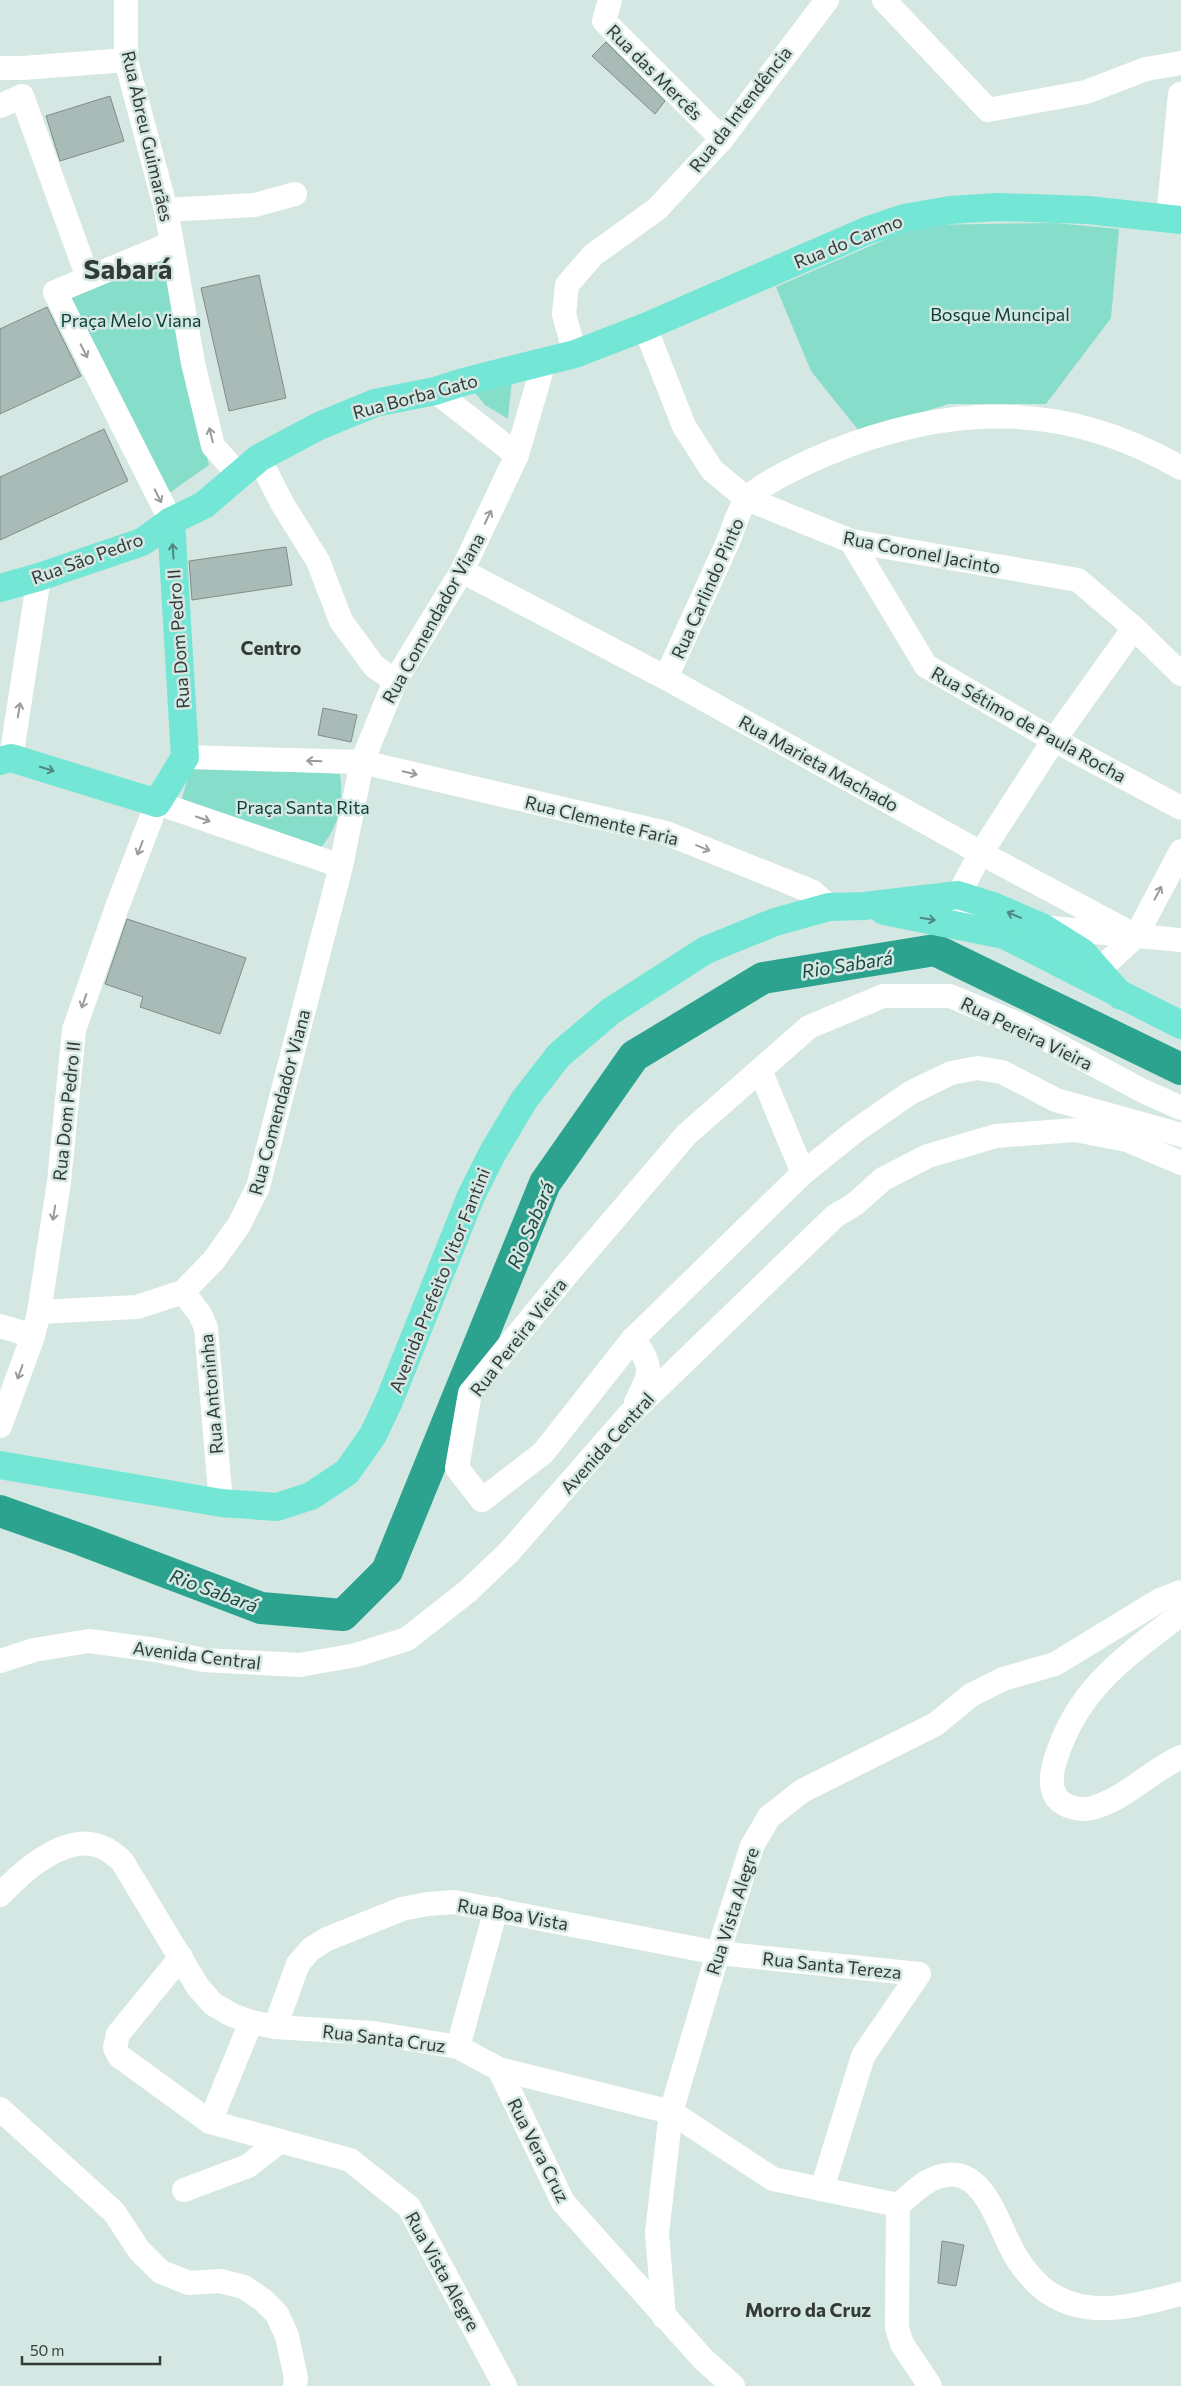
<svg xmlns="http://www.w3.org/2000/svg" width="1181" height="2386" font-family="Commissioner,sans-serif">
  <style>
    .green { fill: #86ddca }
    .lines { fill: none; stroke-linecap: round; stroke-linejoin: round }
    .river { stroke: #2ba38e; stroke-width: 32 }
    .building { fill: #a9bbb6; stroke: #7d8e8a }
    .minor { stroke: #fff; stroke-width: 24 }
    .major { stroke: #73e6d5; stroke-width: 28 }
    .oneway { stroke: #999c9c }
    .oneway2 { stroke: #50877f }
    .labels { text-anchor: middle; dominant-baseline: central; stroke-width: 5; stroke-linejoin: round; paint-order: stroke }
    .street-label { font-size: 18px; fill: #333a38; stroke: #d4e7e2 }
    .park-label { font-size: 18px; fill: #0c3f36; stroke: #d4e7e2 }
    .neighbourhood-label { font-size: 19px; font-weight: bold; fill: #333a38; stroke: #d4e7e2 }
    .water-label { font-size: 19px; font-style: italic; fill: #194a41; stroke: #d4e7e2 }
    .town-label { font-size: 28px; font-weight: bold; fill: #333a38; stroke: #d4e7e2 }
  </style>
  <rect width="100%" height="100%" fill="#d4e7e2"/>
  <!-- green -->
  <g class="green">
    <polygon points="1055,223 1119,229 1111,318 1046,404 949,404 859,431 811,371 776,287 918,225"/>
    <polygon points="163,258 209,465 165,496 71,297"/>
    <polygon points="512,379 508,419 485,405 471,388"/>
    <path d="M191,766L340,774C344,805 339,826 319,850L182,799Z"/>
  </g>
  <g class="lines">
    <!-- river -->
    <polyline class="river" points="0,1511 82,1540 261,1608 343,1615 387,1571 545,1183 634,1056 763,978 935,950 1181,1069"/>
  </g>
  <!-- building -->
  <g class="building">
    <polygon points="606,42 665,101 655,114 592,56"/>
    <polygon points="110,96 124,141 60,161 46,116"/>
    <polygon points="259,275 286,398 229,411 201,288"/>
    <polygon points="47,307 81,376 0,414 0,329"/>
    <polygon points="104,429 128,481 0,540 0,477"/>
    <polygon points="286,547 292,585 192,600 189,561"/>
    <polygon points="323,708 357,715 351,742 318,735"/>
    <polygon points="127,919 246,958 220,1034 140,1007 143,997 105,984"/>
    <polygon points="942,2241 964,2245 956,2286 938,2283"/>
  </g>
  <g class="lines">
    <!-- minor -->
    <g class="minor">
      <polyline points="126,0 126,60 166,210 172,243"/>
      <polyline points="610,0 604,21 722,139"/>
      <polyline points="884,0 988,110 1086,92 1146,69 1181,63"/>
      <polyline points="0,68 23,68 126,60"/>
      <polyline points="0,106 22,96 88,278"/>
      <polyline points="166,210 255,205 295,194"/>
      <polyline points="1168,218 1180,94"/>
      <polyline points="645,327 684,426 712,470 747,499 851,541 1078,580 1134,628 1181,674"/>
      <polyline points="575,354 564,314 567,285 593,255 657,209 722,139 827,0"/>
      <polyline points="435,391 517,455"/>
      <polyline points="259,458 283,505 318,561 341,621 374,666 395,681"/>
      <polyline points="171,521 55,292 172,243 193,363 213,446 238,474"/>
      <polyline points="851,541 926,666 1054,740 1181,808"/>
      <polyline points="462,571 666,678 981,853 1136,936"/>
      <path d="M666,678C686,633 707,588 727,544C732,532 739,508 747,499C761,483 809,461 829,453C951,403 1065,401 1181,468"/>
      <polyline points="185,757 362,762 666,833 813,892 829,907"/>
      <polyline points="11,758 39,577"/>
      <polyline points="1042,927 1181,940"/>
      <polyline points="971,928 960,908 958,895 981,853 1054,740 1134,628"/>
      <polyline points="1082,974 1099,970 1136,936 1181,851"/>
      <polyline points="760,1070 803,1173"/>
      <polyline points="1181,1108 1143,1091 1018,1024 950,996 883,996 809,1027 686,1135 563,1279 470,1393 457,1468 482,1500 543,1453 633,1339 803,1173 854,1132 910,1093 951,1073 978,1068 1002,1072 1056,1100 1181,1135"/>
      <polyline points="183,1292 200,1314 206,1328 221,1503"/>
      <polyline points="39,1312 137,1307 183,1292 214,1260 239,1225 258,1187 341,866 362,762 395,681 462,571 517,455 544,362"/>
      <polyline points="0,1326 33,1336"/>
      <path d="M633,1339C653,1366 652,1372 636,1402"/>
      <polyline points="0,1426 33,1336 39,1312 59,1182 74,1030 117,907 157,803 341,866"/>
      <path d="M1181,1614C1126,1656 1078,1688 1056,1758C1052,1770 1049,1787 1057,1798C1064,1807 1081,1811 1092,1808C1126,1799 1150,1771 1181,1757"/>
      <polyline points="0,1661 34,1650 89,1641 156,1650 203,1660 300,1665 356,1655 407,1639 468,1591 509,1552 628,1416 835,1216 855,1204 883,1179 928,1156 996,1136 1075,1130 1127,1140 1181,1163"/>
      <path d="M0,1895C24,1870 69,1829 106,1849C112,1852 117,1857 122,1861L198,1987L213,2004L232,2015L251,2022L275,2027L373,2033L458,2047L499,2069L671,2112L773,2179L898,2205"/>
      <polyline points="181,1957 118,2034 115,2048 119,2056 210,2122"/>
      <polyline points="251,2022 210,2122 350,2160 409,2207 505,2386"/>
      <polyline points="275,2027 298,1964 311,1949 327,1939 402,1909 428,1904 454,1902 718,1953 919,1974 863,2056 822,2189"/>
      <polyline points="458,2047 496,1909"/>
      <polyline points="499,2069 563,2202 703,2359 733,2386"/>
      <polyline points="0,2109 114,2212 139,2250 161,2272 189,2283 220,2281 244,2287 263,2300 277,2314 287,2336 296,2378 295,2386"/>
      <polyline points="184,2190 248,2166 280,2141"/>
      <path d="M898,2205C907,2198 916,2189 925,2183C984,2149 996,2227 1018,2260C1026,2272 1037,2285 1049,2293C1090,2320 1137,2305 1181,2294"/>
      <polyline points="898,2205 897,2328 902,2344 930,2386"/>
      <polyline points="664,2317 657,2233 671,2112 718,1953 752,1846 769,1817 802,1791 936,1724 971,1695 1003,1679 1055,1664 1160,1600 1181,1592"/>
    </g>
    <!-- major -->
    <g class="major">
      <polyline points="0,588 39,577 142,542 171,521 204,505 259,458 319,426 375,403 435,391 463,382 575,354 645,327 866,231 904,218 950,210 998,207 1088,210 1181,220"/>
      <polyline points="0,761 11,758 157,803 185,757 171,521"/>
      <polyline points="884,911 1004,935 1181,1025"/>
      <polyline points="0,1465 221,1503 277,1507 311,1496 347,1472 373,1435 389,1401 471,1196 492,1154 524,1100 559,1055 611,1011 706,950 775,922 829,907 864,906 958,895 993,906 1042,927 1082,952 1121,996"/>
    </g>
  </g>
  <!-- one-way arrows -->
  <defs><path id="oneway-shaft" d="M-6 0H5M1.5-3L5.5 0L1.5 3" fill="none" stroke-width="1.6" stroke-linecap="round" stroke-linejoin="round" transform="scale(1.25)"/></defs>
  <g class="oneway">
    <use href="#oneway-shaft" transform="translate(84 351) rotate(63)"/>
    <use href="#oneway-shaft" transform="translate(211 435) rotate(-104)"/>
    <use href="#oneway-shaft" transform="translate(158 496) rotate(63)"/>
    <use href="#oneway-shaft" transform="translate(488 517) rotate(-65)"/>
    <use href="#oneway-shaft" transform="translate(19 710) rotate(-81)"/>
    <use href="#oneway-shaft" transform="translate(314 761) rotate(-178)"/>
    <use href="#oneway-shaft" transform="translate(410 773) rotate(13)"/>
    <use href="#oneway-shaft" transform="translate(203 819) rotate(19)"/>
    <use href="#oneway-shaft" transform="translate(140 848) rotate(111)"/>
    <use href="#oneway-shaft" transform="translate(703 848) rotate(22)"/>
    <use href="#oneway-shaft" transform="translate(1158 893) rotate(-62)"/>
    <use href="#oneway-shaft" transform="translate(84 1001) rotate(109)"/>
    <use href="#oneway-shaft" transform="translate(54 1213) rotate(99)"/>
    <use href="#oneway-shaft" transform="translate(20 1372) rotate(110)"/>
  </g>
  <g class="oneway2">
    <use href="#oneway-shaft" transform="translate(173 551) rotate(-94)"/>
    <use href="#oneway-shaft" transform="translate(47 769) rotate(17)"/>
    <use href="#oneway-shaft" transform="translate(1014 915) rotate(-157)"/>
    <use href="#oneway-shaft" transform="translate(928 919) rotate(9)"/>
  </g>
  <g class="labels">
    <!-- street labels -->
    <g class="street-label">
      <text transform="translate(655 72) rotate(45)">Rua das Mercês</text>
      <text transform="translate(740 109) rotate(-52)">Rua da Intendência</text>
      <text transform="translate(148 136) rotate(77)">Rua Abreu Guimarães</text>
      <text transform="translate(848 241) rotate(-22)">Rua do Carmo</text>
      <text transform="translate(415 396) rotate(-15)">Rua Borba Gato</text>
      <text transform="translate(922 552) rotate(11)">Rua Coronel Jacinto</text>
      <text transform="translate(87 558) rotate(-20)">Rua São Pedro</text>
      <text transform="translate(707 588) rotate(-66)">Rua Carlindo Pinto</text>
      <text transform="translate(433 618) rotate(-61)">Rua Comendador Viana</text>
      <text transform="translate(178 639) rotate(-94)">Rua Dom Pedro II</text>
      <text transform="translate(1029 724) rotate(29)">Rua Sétimo de Paula Rocha</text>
      <text transform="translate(819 763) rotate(29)">Rua Marieta Machado</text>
      <text transform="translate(602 820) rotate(14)">Rua Clemente Faria</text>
      <text transform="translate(1027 1033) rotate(26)">Rua Pereira Vieira</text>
      <text transform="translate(279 1102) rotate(-75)">Rua Comendador Viana</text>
      <text transform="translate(66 1111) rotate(-84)">Rua Dom Pedro II</text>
      <text transform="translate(439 1280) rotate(-68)">Avenida Prefeito Vitor Fantini</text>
      <text transform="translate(518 1337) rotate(-52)">Rua Pereira Vieira</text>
      <text transform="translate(211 1394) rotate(-95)">Rua Antoninha</text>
      <text transform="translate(607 1443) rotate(-48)">Avenida Central</text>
      <text transform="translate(197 1655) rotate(7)">Avenida Central</text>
      <text transform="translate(732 1911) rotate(-72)">Rua Vista Alegre</text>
      <text transform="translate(513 1914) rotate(10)">Rua Boa Vista</text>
      <text transform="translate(832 1965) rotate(6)">Rua Santa Tereza</text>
      <text transform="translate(384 2038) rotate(7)">Rua Santa Cruz</text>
      <text transform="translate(539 2150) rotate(63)">Rua Vera Cruz</text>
      <text transform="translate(443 2271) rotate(61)">Rua Vista Alegre</text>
    </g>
    <!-- park labels -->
    <g class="park-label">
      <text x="1000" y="314">Bosque Muncipal</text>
      <text x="131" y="320">Praça Melo Viana</text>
      <text x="303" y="807">Praça Santa Rita</text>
    </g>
    <!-- neighbourhood labels -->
    <g class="neighbourhood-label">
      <text x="271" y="647">Centro</text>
      <text x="808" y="2309">Morro da Cruz</text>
    </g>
    <!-- water labels -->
    <g class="water-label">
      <text transform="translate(847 964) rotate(-9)">Rio Sabará</text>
      <text transform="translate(530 1225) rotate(-67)">Rio Sabará</text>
      <text transform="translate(214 1590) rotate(20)">Rio Sabará</text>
    </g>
    <!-- town labels -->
    <g class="town-label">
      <text x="128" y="268">Sabará</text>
    </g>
  </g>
  <!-- scale -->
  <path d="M22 2356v8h138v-8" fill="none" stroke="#333a38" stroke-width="2.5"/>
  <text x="30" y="2356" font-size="15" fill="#333a38" stroke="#d4e7e2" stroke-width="4" paint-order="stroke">50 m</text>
</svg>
